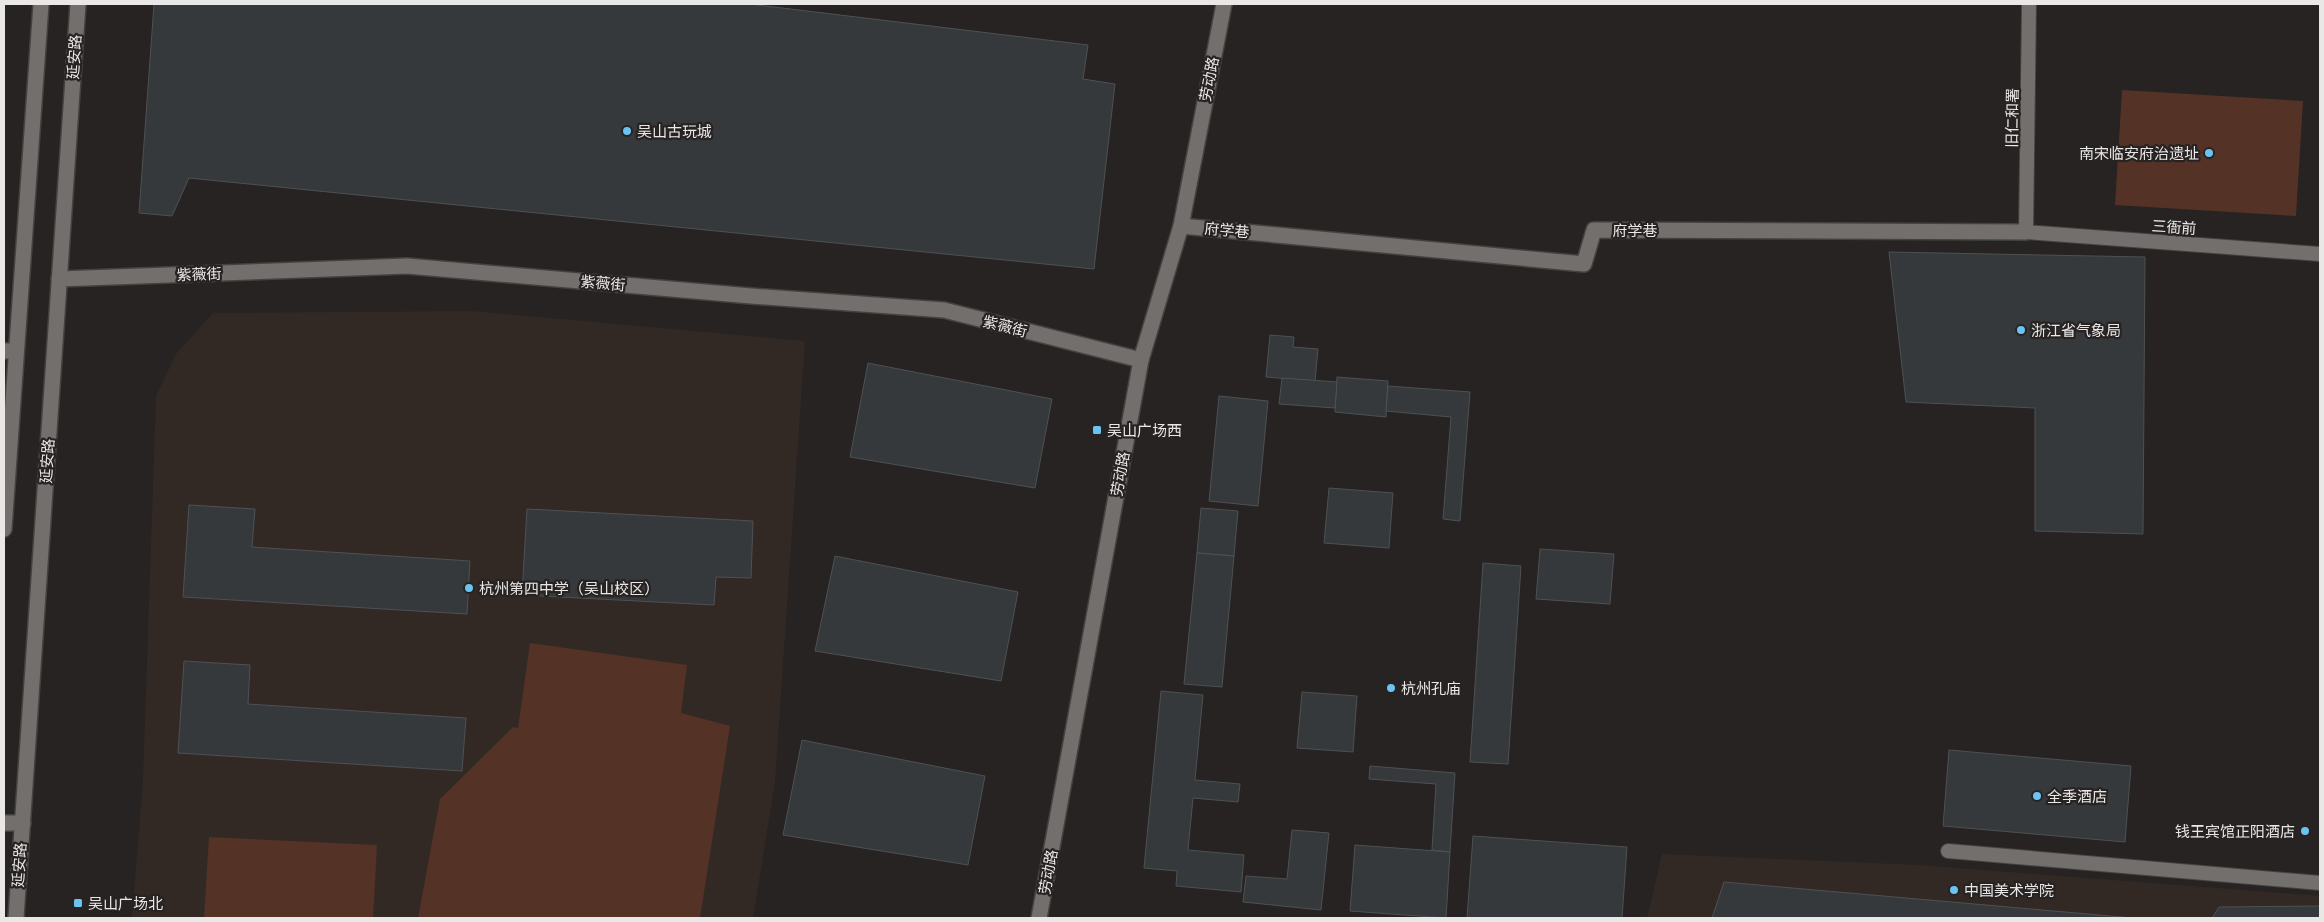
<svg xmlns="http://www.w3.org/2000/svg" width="2324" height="922" font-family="Montserrat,'Noto Sans SC',sans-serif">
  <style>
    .built { fill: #322925 }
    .green { fill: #543225 }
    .building { fill: #36393b; stroke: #4e5153 }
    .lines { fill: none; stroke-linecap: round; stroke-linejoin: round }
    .lane-casing { stroke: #444241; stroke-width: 16 }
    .street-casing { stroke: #444241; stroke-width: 18 }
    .secondary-casing { stroke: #444241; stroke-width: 18 }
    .lane { stroke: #726f6d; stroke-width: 14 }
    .street { stroke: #726f6d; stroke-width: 15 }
    .secondary { stroke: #726f6d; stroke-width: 15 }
    .poi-dot { fill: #6cc3f2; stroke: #262322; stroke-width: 2 }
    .labels { text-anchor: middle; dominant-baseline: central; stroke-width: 4.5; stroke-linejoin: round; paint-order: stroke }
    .street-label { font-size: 15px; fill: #eae8e7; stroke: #262322 }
    .poi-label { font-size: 15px; fill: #eae8e7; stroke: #262322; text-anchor: start }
  </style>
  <rect width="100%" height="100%" fill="#262322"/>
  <!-- built -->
  <g class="built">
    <polygon points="472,311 805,341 775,782 753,918 132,918 143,780 156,396 176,354 213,313"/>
    <polygon points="1662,854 1919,865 2320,896 2320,918 1647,918"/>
  </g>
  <!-- green -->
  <g class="green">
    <polygon points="2122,90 2303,101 2296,216 2115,205"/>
    <polygon points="530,643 687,665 681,713 730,726 700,918 418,918 440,799 513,727 518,728"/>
    <polygon points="209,837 377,845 373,918 204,918"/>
  </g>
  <!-- building -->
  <g class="building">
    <polygon points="154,4 749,4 1088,45 1083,79 1115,84 1094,269 189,178 172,216 139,213"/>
    <polygon points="1889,252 2145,257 2143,534 2035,531 2035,408 1906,402"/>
    <polygon points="1270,335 1294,337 1293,347 1318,349 1315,381 1266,377"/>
    <polygon points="868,363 1052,399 1035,488 850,457"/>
    <polygon points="1337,377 1388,381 1386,417 1335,412"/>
    <polygon points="1282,378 1337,382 1335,408 1279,404"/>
    <polygon points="1388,386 1470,392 1460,521 1443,519 1451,417 1386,411"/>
    <polygon points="1219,396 1268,401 1258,506 1209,501"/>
    <polygon points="1329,488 1393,493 1389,548 1324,543"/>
    <polygon points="189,505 255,509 252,547 470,561 467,614 183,597"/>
    <polygon points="1201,508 1238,511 1234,556 1197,553"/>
    <polygon points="527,509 753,521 751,578 716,577 714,605 522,595"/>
    <polygon points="1540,549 1614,554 1610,604 1536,599"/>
    <polygon points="1197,553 1234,556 1222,687 1184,684"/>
    <polygon points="835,556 1018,592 1001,681 815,651"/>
    <polygon points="1483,563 1521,566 1508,764 1470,762"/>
    <polygon points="184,661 250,665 248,704 466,718 462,771 178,753"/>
    <polygon points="1161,691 1203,695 1195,780 1240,784 1238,802 1193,798 1188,850 1244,855 1241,892 1176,886 1177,871 1144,868"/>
    <polygon points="1302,692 1357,696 1353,752 1297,748"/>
    <polygon points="802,740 985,776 968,865 783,835"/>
    <polygon points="1949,750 2131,766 2125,842 1943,826"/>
    <polygon points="1370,766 1455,773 1450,852 1432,850 1436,784 1369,779"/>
    <polygon points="1292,830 1329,833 1321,910 1243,902 1246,876 1287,879"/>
    <polygon points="1473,836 1627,847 1622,918 1467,918"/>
    <polygon points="1355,845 1450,852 1446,918 1350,911"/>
    <polygon points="1724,882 2133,918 1712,918"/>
    <polygon points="2320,906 2320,918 2212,918 2219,907"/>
  </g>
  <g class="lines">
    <!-- lane casing -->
    <g class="lane-casing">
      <g id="lane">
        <polyline points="2029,4 2026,232 2320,254"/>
        <polyline points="1948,851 2320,883"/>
      </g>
    </g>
    <!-- street casing -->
    <g class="street-casing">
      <g id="street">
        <polyline points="1181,226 1584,264 1594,230 2026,232"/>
        <polyline points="59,279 407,266 751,296 944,310 1141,360"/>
        <polyline points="4,351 15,351"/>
        <polyline points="4,823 23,823"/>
      </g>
    </g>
    <!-- secondary casing -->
    <g class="secondary-casing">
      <g id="secondary">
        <polyline points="4,529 41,4"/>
        <polyline points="16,918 78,4"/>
        <polyline points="1039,918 1141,360 1181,226 1224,4"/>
      </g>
    </g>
    <!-- lane -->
    <use href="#lane" class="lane"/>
    <!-- street -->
    <use href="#street" class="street"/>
    <!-- secondary -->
    <use href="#secondary" class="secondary"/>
  </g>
  <!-- markers -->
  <g class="poi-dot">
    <circle cx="627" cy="131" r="5"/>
    <circle cx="2209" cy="153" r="5"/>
    <circle cx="2021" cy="330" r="5"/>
    <rect x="1092" y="425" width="10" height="10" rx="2.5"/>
    <circle cx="469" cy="588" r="5"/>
    <circle cx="1391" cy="688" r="5"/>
    <circle cx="2037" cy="796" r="5"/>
    <circle cx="2305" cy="831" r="5"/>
    <circle cx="1954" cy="890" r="5"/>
    <rect x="73" y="898" width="10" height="10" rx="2.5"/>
  </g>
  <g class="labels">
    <!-- street labels -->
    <g class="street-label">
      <text transform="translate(74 57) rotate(-86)">延安路</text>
      <text transform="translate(1209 79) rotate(-79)">劳动路</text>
      <text transform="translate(2012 118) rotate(-89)">旧仁和署</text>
      <text transform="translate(2174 227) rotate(4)">三衙前</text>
      <text transform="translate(1227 230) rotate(5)">府学巷</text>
      <text x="1635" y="230">府学巷</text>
      <text transform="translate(199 274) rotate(-2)">紫薇街</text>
      <text transform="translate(603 283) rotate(5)">紫薇街</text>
      <text transform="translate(1005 326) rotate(14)">紫薇街</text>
      <text transform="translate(47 461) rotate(-86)">延安路</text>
      <text transform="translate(1120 474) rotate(-80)">劳动路</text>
      <text transform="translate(19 865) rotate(-86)">延安路</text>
      <text transform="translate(1048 872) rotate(-80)">劳动路</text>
    </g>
    <!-- poi labels -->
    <g class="poi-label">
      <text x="637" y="131">吴山古玩城</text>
      <text x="2199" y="153" text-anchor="end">南宋临安府治遗址</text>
      <text x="2031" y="330">浙江省气象局</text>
      <text x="1107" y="430">吴山广场西</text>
      <text x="479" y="588">杭州第四中学（吴山校区）</text>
      <text x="1401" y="688">杭州孔庙</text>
      <text x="2047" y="796">全季酒店</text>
      <text x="2295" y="831" text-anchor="end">钱王宾馆正阳酒店</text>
      <text x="1964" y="890">中国美术学院</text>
      <text x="88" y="903">吴山广场北</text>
    </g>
  </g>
  <!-- border -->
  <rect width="2324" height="922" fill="none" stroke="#eae8e7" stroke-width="10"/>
</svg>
